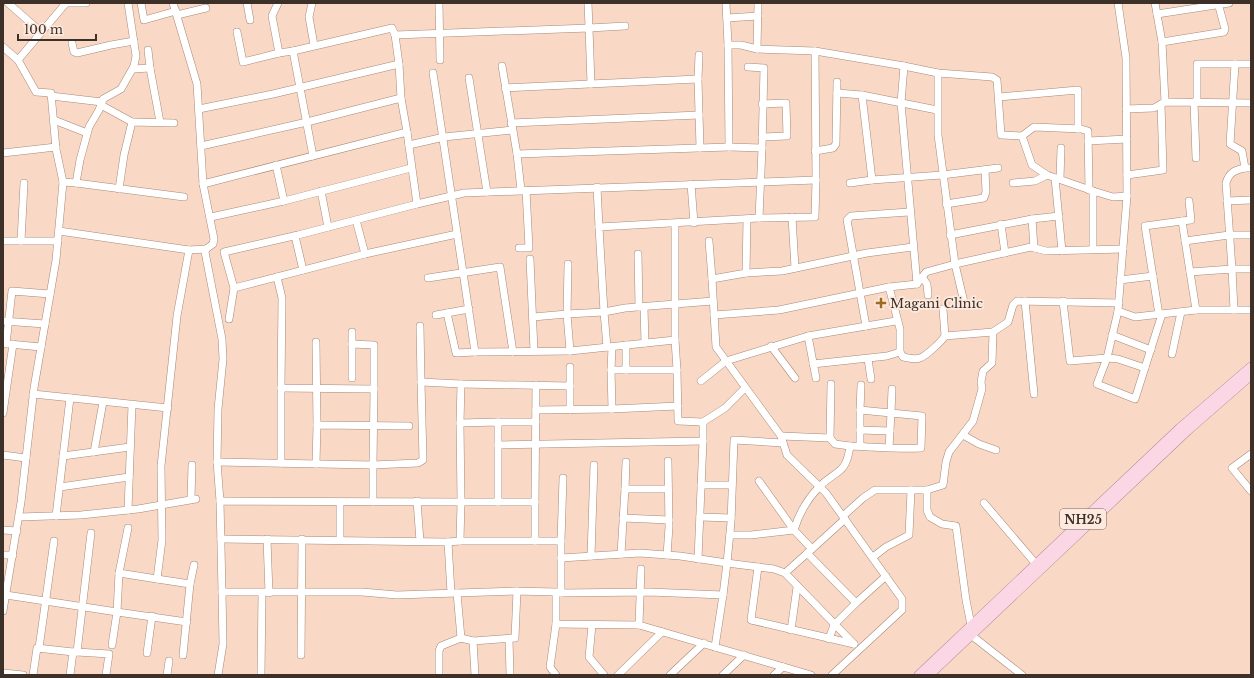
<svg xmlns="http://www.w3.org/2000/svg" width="1254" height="678" font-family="'Libre Baskerville',serif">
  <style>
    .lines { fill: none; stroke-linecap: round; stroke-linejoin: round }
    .minor-casing { stroke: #a78977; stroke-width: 8 }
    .major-casing { stroke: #b68a96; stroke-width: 10 }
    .minor { stroke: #fff; stroke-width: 7 }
    .major { stroke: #fbd6e4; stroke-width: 9 }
    .poi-dot { fill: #9b6b1e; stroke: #fde9dd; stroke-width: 1.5 }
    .labels { text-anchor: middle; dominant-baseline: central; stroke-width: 3.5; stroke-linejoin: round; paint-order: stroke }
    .shield { fill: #fde9dd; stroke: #76685e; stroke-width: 1 }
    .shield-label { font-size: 12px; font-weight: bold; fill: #3c3028 }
    .poi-label { font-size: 13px; fill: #3c3028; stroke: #fde9dd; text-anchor: start }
  </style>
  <rect width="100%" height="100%" fill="#f9d9c5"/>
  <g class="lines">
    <!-- minor casing -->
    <g class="minor-casing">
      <g id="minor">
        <polyline points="8,3 41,32"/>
        <polyline points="64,3 86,3"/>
        <polyline points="141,3 144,20 176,11"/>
        <polyline points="173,3 197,84 203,184 214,239 213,244 206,249 205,252 222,339 223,359 218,409 217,462 220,501"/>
        <polyline points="247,3 250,20"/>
        <polyline points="278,3 272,16 279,53 293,51"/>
        <polyline points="312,3 309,17 314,45"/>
        <polyline points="439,3 440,60"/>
        <polyline points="588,3 589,28 625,26"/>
        <polyline points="726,3 728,45"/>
        <polyline points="1118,3 1126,58 1127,196"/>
        <polyline points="1155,3 1162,42 1165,102"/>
        <polyline points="1157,14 1229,3"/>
        <polyline points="177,15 206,8"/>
        <polyline points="727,18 758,16"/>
        <polyline points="237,32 243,62 279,53"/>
        <polyline points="395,35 589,28 591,84"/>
        <polyline points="1162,42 1224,32 1225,29 1218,3"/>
        <polyline points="72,43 74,52 77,53 111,45 134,41"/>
        <polyline points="3,47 18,60"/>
        <polyline points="757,49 758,3"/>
        <polyline points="148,50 150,68"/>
        <polyline points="1235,64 1251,64"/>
        <polyline points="502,66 517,154"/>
        <polyline points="748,67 764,68 762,148"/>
        <polyline points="133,69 150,68 160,122"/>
        <polyline points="433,73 475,352 570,351 567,314 604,312 599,227 759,218 762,148 729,147 728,45 741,45 757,49 815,51"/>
        <polyline points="469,78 487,192"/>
        <polyline points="698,79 699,55"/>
        <polyline points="505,88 698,79 700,148"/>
        <polyline points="837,93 862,95"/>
        <polyline points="51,96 102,102"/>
        <polyline points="999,97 1078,90 1078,129"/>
        <polyline points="1194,102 1196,158"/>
        <polyline points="1197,102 1197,64 1235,64 1230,144 1242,151 1245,168 1251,168"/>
        <polyline points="101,105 132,122"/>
        <polyline points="199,109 273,94 399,64 401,98 407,132"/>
        <polyline points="1126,109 1154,108 1165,102 1251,103"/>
        <polyline points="937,110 862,95 872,180 942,175 998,168"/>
        <polyline points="54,120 87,133"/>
        <polyline points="511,123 699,115"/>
        <polyline points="1022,136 1034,127 1081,129 1088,131 1089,190"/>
        <polyline points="762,137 787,136 786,103 762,104"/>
        <polyline points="1088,141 1127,139"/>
        <polyline points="409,145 444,137 512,130"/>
        <polyline points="201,146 307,122 401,98"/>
        <polyline points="815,151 833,148 836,144 837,82"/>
        <polyline points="3,153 56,147"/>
        <polyline points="313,156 293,51 392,28 395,35 399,64"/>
        <path d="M1245,168C1234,170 1229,173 1226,183L1232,269H1251"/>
        <polyline points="1127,175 1163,170 1161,104"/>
        <polyline points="1055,178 1062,251"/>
        <polyline points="1060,179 1061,148"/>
        <polyline points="63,182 76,183 80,160 89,127 99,110 103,99 121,89 134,66 136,56 128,3"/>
        <polyline points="76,183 184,197"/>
        <polyline points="850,183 872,180"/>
        <polyline points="1013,183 1035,181 1047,175"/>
        <polyline points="203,184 407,132 417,204 464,193 816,180 815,51 904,66 938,73 992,77 997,80 1001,135 1022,136 1032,165 1047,175 1093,191 1113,197 1127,196 1118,311 1135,317 1196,310 1251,310"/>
        <polyline points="691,184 694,223"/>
        <polyline points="597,187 599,227"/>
        <polyline points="119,189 124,155 132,122 174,123"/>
        <polyline points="521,190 517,154 729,147"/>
        <polyline points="321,191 328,227"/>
        <polyline points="1093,191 1093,249"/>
        <polyline points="284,201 411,168"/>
        <polyline points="1189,201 1191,220 1182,221 1196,310"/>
        <polyline points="1227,201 1251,200"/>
        <polyline points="946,204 984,198 986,192 985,170"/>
        <polyline points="211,217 284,201 276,165"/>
        <polyline points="792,217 795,268"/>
        <polyline points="759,218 815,217 816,180"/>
        <polyline points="747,219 746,273 712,279 716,347 781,436 787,455 826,493 902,599 902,610 832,675"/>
        <polyline points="1032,219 1034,248"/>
        <polyline points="1001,224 1005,253"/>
        <polyline points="59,231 189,250 206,249"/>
        <polyline points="950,235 1032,219 1059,216"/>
        <polyline points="295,236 303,270"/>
        <polyline points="3,241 58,241"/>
        <polyline points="21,241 24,183"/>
        <polyline points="709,241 712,279"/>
        <polyline points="1185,241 1229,235 1251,235"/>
        <polyline points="519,248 529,248 526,190"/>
        <polyline points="365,254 457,234"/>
        <polyline points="638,254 639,307"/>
        <polyline points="530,259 534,351"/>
        <polyline points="1190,272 1232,269 1234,310"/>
        <polyline points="746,273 782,271 867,253 913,247"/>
        <polyline points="922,277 927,284 928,295"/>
        <polyline points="428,278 500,267 513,352"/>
        <polyline points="1120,280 1153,276"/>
        <polyline points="917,284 926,272 955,264 938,135 938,73"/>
        <path d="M889,287L900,329V352L903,357C909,358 915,360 920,358C926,356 942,341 945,336"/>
        <polyline points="234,288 365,254 356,220"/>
        <polyline points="1025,301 1034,394"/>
        <polyline points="1063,301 1070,361 1107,358 1097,384 1135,399 1162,314"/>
        <polyline points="964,302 955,264 1031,247 1046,251 1123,249"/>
        <polyline points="644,307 645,343"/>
        <polyline points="469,309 447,313 456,353 475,352"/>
        <polyline points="943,309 945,336 993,332"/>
        <polyline points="1118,311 1107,358 1118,359 1145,368"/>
        <polyline points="436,315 447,313"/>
        <polyline points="714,315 779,310 889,287 917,284 901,103 904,66"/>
        <polyline points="1159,315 1145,226 1182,221"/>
        <polyline points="533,317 567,314 568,264"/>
        <polyline points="229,319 234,288 224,252 298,235 417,204"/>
        <polyline points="3,321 45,324"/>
        <polyline points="420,326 421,382"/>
        <polyline points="866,326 896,321"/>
        <polyline points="352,332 352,344"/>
        <polyline points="1112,335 1151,350"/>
        <polyline points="808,336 866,326 847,220 851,216 909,212"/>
        <polyline points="316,342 317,425"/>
        <polyline points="6,344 12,291 50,294"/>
        <polyline points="9,344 41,347"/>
        <polyline points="771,346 795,378"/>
        <polyline points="607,347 604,312 625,308 713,301"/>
        <polyline points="612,347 611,370 677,370 675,340"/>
        <polyline points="570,351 675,340 675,224"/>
        <polyline points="1172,354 1181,312"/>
        <polyline points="868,359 871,379"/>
        <polyline points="813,364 887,356 900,352"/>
        <polyline points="570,367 570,410"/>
        <polyline points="626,370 626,345"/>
        <polyline points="677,370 678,421 703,422 725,408 745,388"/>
        <polyline points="352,378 352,344 374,345 374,389"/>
        <polyline points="701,381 726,361 808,336 816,378"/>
        <polyline points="461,384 570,386"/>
        <polyline points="33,394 168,408"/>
        <polyline points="612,409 678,406"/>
        <polyline points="536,410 612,409 611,370"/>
        <polyline points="860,410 861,385"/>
        <polyline points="3,413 13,344"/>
        <polyline points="498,422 536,422"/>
        <polyline points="860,430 890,431"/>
        <polyline points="963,435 979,444 996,450"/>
        <polyline points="781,436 830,438 831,384"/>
        <polyline points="783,443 734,440 731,522 727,563 774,569 785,573 812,549"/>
        <polyline points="498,445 498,422 460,423 461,502 535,502 536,385"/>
        <path d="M850,446C874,447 897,449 921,448L922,416L891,413L889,448"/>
        <polyline points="860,446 860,410 891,413 892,389"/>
        <polyline points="94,452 103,402"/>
        <polyline points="3,455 26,458"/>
        <polyline points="63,456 130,447"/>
        <polyline points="217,462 373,465 374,389 281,388 282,298 277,277"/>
        <polyline points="626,462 625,489 668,489"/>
        <polyline points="281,463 281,388"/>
        <polyline points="316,464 317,425 409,426"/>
        <polyline points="759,481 794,530 812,549 845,519"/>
        <polyline points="701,485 732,485"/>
        <polyline points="60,487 129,477"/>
        <polyline points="927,490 943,485 946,462 949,452 973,421 982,389 981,382 983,371 992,363 993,332 1008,322 1013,305 1017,301 1119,303"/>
        <polyline points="1251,491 1232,468 1251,454"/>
        <polyline points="191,499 192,465"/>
        <polyline points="417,501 420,541"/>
        <polyline points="373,502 373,465 418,463 423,460 421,382 461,384 460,423"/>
        <polyline points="498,502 498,445 703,441 703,422"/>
        <polyline points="984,503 1036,564"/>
        <polyline points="128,510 132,405"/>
        <polyline points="56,516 70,398"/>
        <polyline points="843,516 863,498 875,490 927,490 927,510 930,517 942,524 956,526 966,600 971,625"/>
        <polyline points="19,517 81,515 138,509 196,499"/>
        <polyline points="700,517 731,518"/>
        <polyline points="623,518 669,520"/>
        <polyline points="3,530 17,531"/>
        <path d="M730,535H751L794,530C799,513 806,501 818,488C836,469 846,476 850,446L835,444L830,438"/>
        <polyline points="221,539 448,542"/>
        <polyline points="267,539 269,593"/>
        <polyline points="340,540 340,502"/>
        <polyline points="460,541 561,541 561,593 558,592"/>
        <polyline points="535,541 535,502"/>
        <polyline points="561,541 563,478"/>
        <polyline points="807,553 856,603 886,576"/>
        <polyline points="621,554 625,489"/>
        <polyline points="3,555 13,555"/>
        <polyline points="667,555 669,527 668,461"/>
        <polyline points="591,556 594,465"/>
        <polyline points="873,557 886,547 909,535 911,490"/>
        <polyline points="561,558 640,553 680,556 727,563 723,595"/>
        <polyline points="698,559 703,441"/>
        <polyline points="758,567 751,620 854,644"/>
        <polyline points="119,573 157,579 162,540 161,466 177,316 189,250"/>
        <polyline points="785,573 854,644"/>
        <polyline points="157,579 190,584 194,565"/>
        <polyline points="451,593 448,542 460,541 461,502 220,501 222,592 362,592 397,595 514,591 556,592 556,624 639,625 811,675"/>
        <polyline points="457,593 461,638 473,641 475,675"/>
        <polyline points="561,593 649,592 723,595 715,647"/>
        <polyline points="6,595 117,612 119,573 128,528"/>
        <polyline points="3,611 21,502 34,388 56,260 63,182 56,149 51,93 36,92 18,60 66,3"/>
        <polyline points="556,624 550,667 556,675"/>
        <polyline points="592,625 589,657 604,675"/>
        <polyline points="639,625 641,569"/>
        <polyline points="791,630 797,587"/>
        <polyline points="971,635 1022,675"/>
        <polyline points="509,639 510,675"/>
        <polyline points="829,639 834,625 856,603"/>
        <polyline points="473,641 515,638 517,591"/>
        <polyline points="112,645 117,612 187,622"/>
        <polyline points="39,648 54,541"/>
        <polyline points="73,652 77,652 91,533"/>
        <polyline points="77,652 109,654 106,675"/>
        <polyline points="147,653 152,616"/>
        <polyline points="183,655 190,584"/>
        <polyline points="301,655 302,539"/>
        <polyline points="3,673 23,675"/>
        <polyline points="33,675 37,648 73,652 70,675"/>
        <polyline points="167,675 169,661"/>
        <polyline points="218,675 223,644 222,592"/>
        <polyline points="261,675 262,593"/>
        <polyline points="439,675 439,651 441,646 461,638"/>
        <polyline points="618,675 662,632"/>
        <polyline points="670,675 704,643"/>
        <polyline points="723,675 744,655"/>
        <polyline points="774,675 783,667"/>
      </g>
    </g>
    <!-- major casing -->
    <g class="major-casing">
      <g id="major">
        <polyline points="919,675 1180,428 1251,367"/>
        <polyline points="929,675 1188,430 1251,375"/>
      </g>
    </g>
    <!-- minor -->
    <use href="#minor" class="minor"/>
    <!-- major -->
    <use href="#major" class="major"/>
  </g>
  <!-- markers -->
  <path class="poi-dot" d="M879 297h4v4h4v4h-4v4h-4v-4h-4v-4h4z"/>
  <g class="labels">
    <!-- shield labels -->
    <rect class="shield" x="1060" y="509" width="46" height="20" rx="3"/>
    <g class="shield-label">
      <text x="1083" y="519">NH25</text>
    </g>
    <!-- poi labels -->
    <g class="poi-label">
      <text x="890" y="303">Magani Clinic</text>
    </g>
  </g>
  <!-- border -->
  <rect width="1254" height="678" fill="none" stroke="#3c3028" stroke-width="8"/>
  <!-- scale -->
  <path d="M18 34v6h78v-6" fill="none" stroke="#3c3028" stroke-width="2"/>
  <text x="24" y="34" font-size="12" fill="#3c3028" stroke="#fde9dd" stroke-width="3" paint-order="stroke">100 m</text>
</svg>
